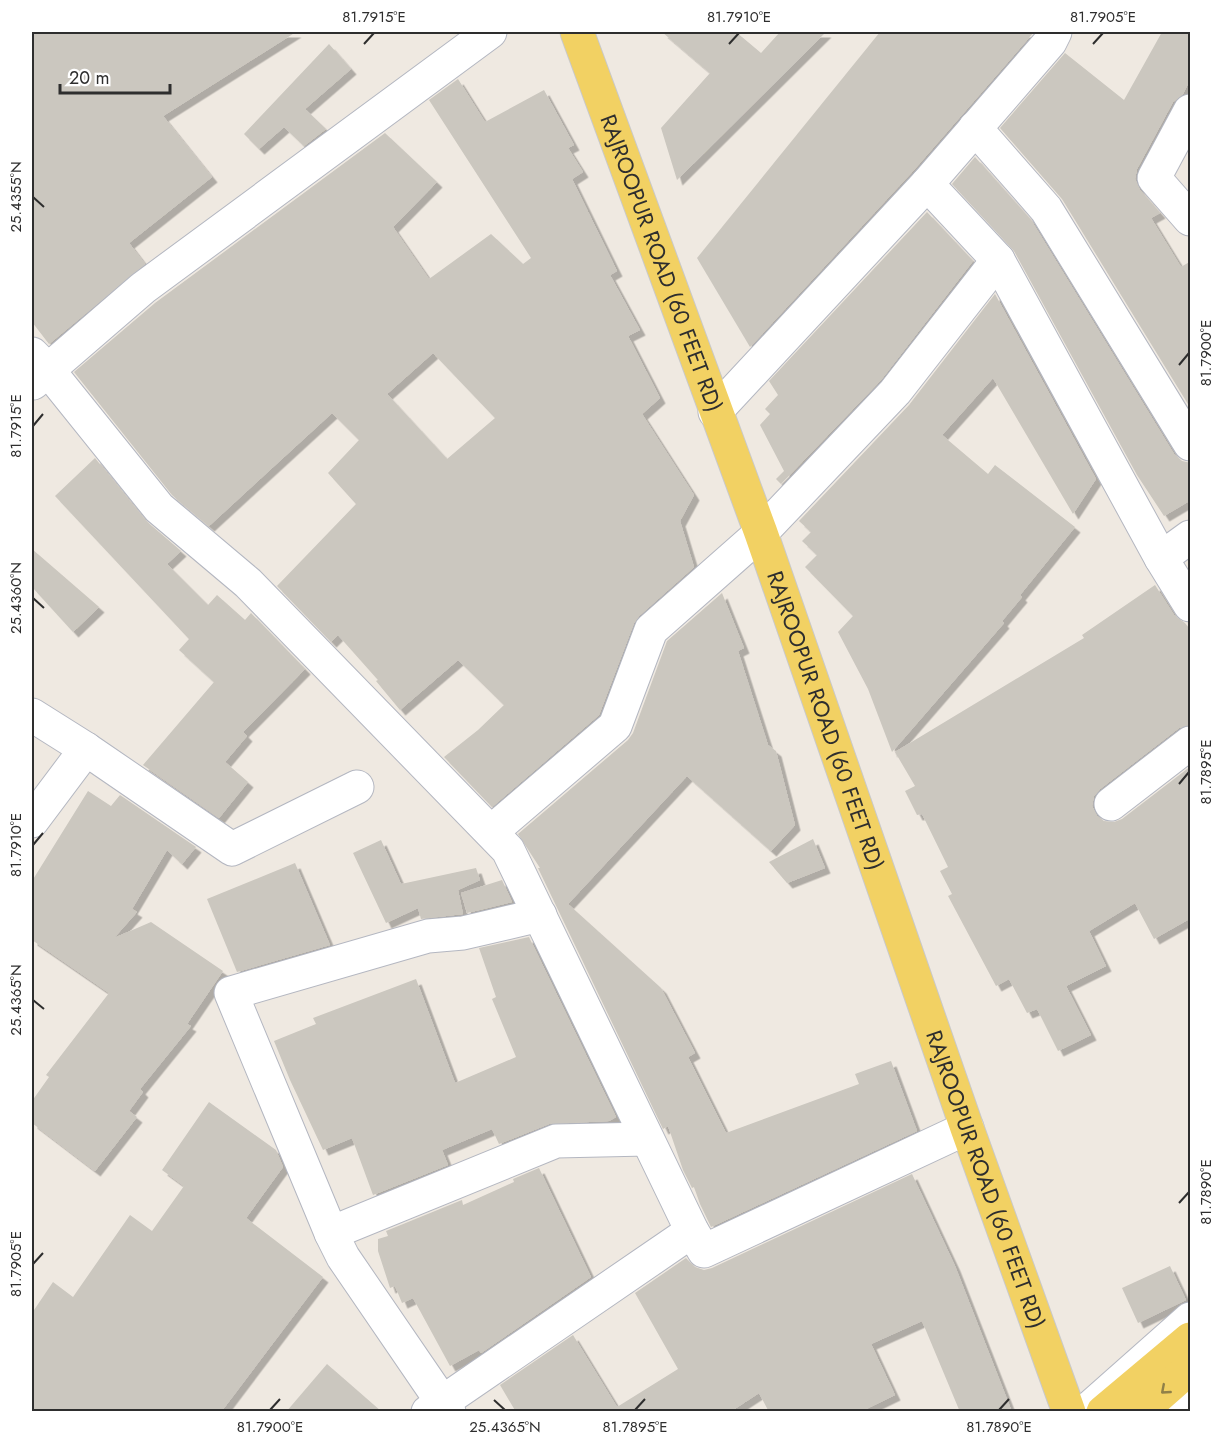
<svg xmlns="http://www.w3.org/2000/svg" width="1222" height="1443" font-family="Jost,sans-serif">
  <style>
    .building { fill: #cbc7bf; fill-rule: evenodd; filter: url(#shadow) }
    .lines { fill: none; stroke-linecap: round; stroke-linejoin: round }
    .minor-casing { stroke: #b4b7c1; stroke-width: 35 }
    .major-casing { stroke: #c9c9c9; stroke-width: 35 }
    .minor { stroke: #fff; stroke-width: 33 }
    .major { stroke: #f2d163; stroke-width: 33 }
    .oneway { stroke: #908048 }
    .ticks { fill: none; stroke: #2e2e2e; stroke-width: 2 }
    .labels { text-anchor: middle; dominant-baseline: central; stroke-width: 6; stroke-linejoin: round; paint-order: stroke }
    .street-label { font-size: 22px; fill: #2e2e2e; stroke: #fff }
    .neatline { fill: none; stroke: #2e2e2e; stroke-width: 2 }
    .ticks-label { font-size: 15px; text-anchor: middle; fill: #2e2e2e }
  </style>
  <defs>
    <filter id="shadow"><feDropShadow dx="5.5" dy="5.5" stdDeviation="0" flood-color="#0004"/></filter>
  </defs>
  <rect width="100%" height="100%" fill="#efe9e1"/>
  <!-- building -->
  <g class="building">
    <polygon points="32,32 296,32 163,116 212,177 129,243 145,264 49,344 32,322"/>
    <polygon points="662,32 736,32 761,53 780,32 826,32 677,180 661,128 710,73"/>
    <polygon points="880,32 1034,32 913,171 750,347 697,258"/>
    <polygon points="1162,32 1191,32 1191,78 1183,94 1173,102 1137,169 1135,179 1140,190 1160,213 1151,218 1181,267 1191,261 1191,409 1062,199 1000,128 1065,53 1124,100"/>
    <polygon points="329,44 351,69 305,109 326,129 304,146 284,127 259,149 244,134"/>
    <path d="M458,79L485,122L544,90L574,145L568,148L583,172L572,179L617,271L610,275L640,330L628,336L660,398L642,414L694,495L680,521L694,567L639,616L634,623L599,715L492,807L444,757L478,730L504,705L458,660L400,710L376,681L378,680L338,635L331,642L277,586L356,504L328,473L359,440L332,413L209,526L172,495L74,372L155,303L385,133L437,182L393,227L429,279L491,234L523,264L531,258L429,100ZM433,353L495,418L447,459L387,394Z"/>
    <polygon points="975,157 1031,220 1174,454 1182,461 1191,463 1191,500 1164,516 1137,475 1014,251 952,184"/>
    <polygon points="927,212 973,261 881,380 781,484 776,479 784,471 760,425 770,414 765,409 778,395 769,381"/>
    <polygon points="995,294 1096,479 1073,514 993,378 942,435 988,474 995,465 1075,527 1020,595 1022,597 1002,621 1004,623 892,752 868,689 838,632 853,616 805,567 817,555 802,541 811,532 799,521 909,405"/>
    <polygon points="95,458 145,520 181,551 167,564 208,605 217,595 245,620 251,613 305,669 243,732 247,736 225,762 248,782 219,818 143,765 214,682 179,650 189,639 55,496"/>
    <polygon points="32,549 99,607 73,632 32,587"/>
    <polygon points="1155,585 1174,615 1185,623 1191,631 1191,725 1179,728 1100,789 1094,796 1092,806 1097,816 1104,821 1114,822 1122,819 1191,766 1191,918 1154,939 1135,903 1089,931 1106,966 1066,986 1091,1035 1058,1051 1037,1009 1027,1013 1009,979 996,986 948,896 952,894 940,871 948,867 922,814 917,815 905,791 915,786 895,752 1084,638 1082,635"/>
    <polygon points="722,593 744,648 738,651 768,745 776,751 795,825 771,851 687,776 568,904 661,988 695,1053 688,1057 726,1133 859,1084 855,1074 891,1061 917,1131 711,1227 700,1204 694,1187 692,1188 683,1170 668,1126 663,1129 538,868 540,868 518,834 628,740 633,733 667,641"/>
    <polygon points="88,791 111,806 120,795 196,847 182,864 167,850 132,909 137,912 114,938 151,922 223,971 187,1024 191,1026 140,1089 143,1092 129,1111 137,1117 95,1171 32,1123 32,1101 49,1077 46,1075 109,993 32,940 32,881"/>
    <polygon points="813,839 825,868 787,883 769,862"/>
    <polygon points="381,840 401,884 476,868 480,880 458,890 463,914 421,919 418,908 386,923 353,853"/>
    <polygon points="295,863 330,945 237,972 207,899"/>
    <polygon points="502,880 512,902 467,913 461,893"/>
    <polygon points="529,937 616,1117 609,1121 549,1124 499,1144 492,1129 442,1150 448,1165 373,1195 352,1138 323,1150 290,1080 274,1041 316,1024 313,1018 416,979 455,1083 516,1057 492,999 496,997 479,948"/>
    <polygon points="209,1102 276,1150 283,1167 246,1218 323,1277 221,1412 32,1412 32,1313 53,1282 73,1297 130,1215 152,1231 184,1186 162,1170"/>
    <polygon points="539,1168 591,1277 481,1353 479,1350 450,1366 413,1298 402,1303 395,1286 390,1288 378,1251 378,1239 388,1236 386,1231 462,1200 463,1205 514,1182 513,1179"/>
    <polygon points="912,1174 955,1266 1012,1412 960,1412 922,1321 871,1344 895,1395 860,1412 769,1412 759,1393 730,1412 516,1412 500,1385 573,1335 617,1407 678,1369 635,1293 686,1258 695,1267 704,1270 712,1268"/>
    <polygon points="1170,1266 1186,1300 1138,1323 1122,1288"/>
    <polygon points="327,1364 382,1412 286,1412"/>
  </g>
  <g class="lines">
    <!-- minor casing -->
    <g class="minor-casing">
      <g id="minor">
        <polyline points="1190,111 1154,178 1190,219"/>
        <polyline points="975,128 1046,209 1190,444"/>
        <polyline points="927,184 998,260 1161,558 1190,605"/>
        <polyline points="32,354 48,370 159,508 248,583 508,850 692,1231 704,1251 967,1128"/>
        <polyline points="33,383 143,288 490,32"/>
        <polyline points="715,412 927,184 1050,42 1055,32"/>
        <polyline points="1161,558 1190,537"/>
        <polyline points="32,715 86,749 232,849 357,787"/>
        <polyline points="1111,804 1190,743"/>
        <polyline points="32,821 86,749"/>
        <polyline points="491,832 615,726 651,630 761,533 895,392 998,260"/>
        <polyline points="331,1233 556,1141 647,1139"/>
        <polyline points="428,1412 692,1231"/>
        <polyline points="449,1412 343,1257 331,1233 231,993 428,936 463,933 540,915"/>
        <polyline points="1085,1412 1190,1319"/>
        <polyline points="1179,1412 1190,1404"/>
      </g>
    </g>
    <!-- major casing -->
    <g class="major-casing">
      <g id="major">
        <path id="s1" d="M577,32L761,533L967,1128L1069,1412"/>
        <polyline points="1103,1412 1190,1339"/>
        <polyline points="1140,1412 1190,1368"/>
      </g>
    </g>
    <!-- minor -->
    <use href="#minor" class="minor"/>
    <!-- major -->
    <use href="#major" class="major"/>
  </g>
  <!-- one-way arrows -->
  <defs><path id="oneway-chevron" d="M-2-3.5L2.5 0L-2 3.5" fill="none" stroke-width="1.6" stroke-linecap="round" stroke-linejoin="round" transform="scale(1.5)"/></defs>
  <use class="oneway" href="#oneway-chevron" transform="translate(1165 1390) rotate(139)"/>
  <!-- ticks -->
  <path class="ticks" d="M364,44L374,33M729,44L739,33M1093,44L1103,33M33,197L44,207M1179,365L1189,353M33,426L43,414M33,598L44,608M1179,784L1189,772M33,845L43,833M33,1000L44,1009M1179,1203L1189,1192M33,1264L43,1253M494,1400L505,1410M270,1410L280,1399M635,1410L645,1399M999,1410L1009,1399"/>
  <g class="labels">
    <!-- street labels -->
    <g class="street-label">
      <text stroke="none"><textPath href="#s1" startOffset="246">RAJROOPUR ROAD (60 FEET RD)</textPath></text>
      <text stroke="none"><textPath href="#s1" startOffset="732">RAJROOPUR ROAD (60 FEET RD)</textPath></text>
      <text stroke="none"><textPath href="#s1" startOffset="1218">RAJROOPUR ROAD (60 FEET RD)</textPath></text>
    </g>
  </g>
  <!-- border -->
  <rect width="1222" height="1443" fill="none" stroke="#ffffff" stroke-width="66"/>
  <!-- scale -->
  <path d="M60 84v9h110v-9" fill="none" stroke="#2e2e2e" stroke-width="3"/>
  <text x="69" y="84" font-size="18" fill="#2e2e2e" stroke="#ffffff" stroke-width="4.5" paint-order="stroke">20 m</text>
  <rect x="33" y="33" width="1156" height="1377" class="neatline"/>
  <g class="ticks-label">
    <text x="374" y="22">81.7915°E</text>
    <text x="739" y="22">81.7910°E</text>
    <text x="1103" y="22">81.7905°E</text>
    <text transform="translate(16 197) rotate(-90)" y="5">25.4355°N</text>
    <text transform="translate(1206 353) rotate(-90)" y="5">81.7900°E</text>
    <text transform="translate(16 426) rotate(-90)" y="5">81.7915°E</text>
    <text transform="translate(16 598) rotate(-90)" y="5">25.4360°N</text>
    <text transform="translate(1206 772) rotate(-90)" y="5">81.7895°E</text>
    <text transform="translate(16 845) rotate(-90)" y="5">81.7910°E</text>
    <text transform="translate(16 1000) rotate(-90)" y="5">25.4365°N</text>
    <text transform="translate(1206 1192) rotate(-90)" y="5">81.7890°E</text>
    <text transform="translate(16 1264) rotate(-90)" y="5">81.7905°E</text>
    <text x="270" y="1432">81.7900°E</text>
    <text x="505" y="1432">25.4365°N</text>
    <text x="635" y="1432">81.7895°E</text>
    <text x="999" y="1432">81.7890°E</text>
  </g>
</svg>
